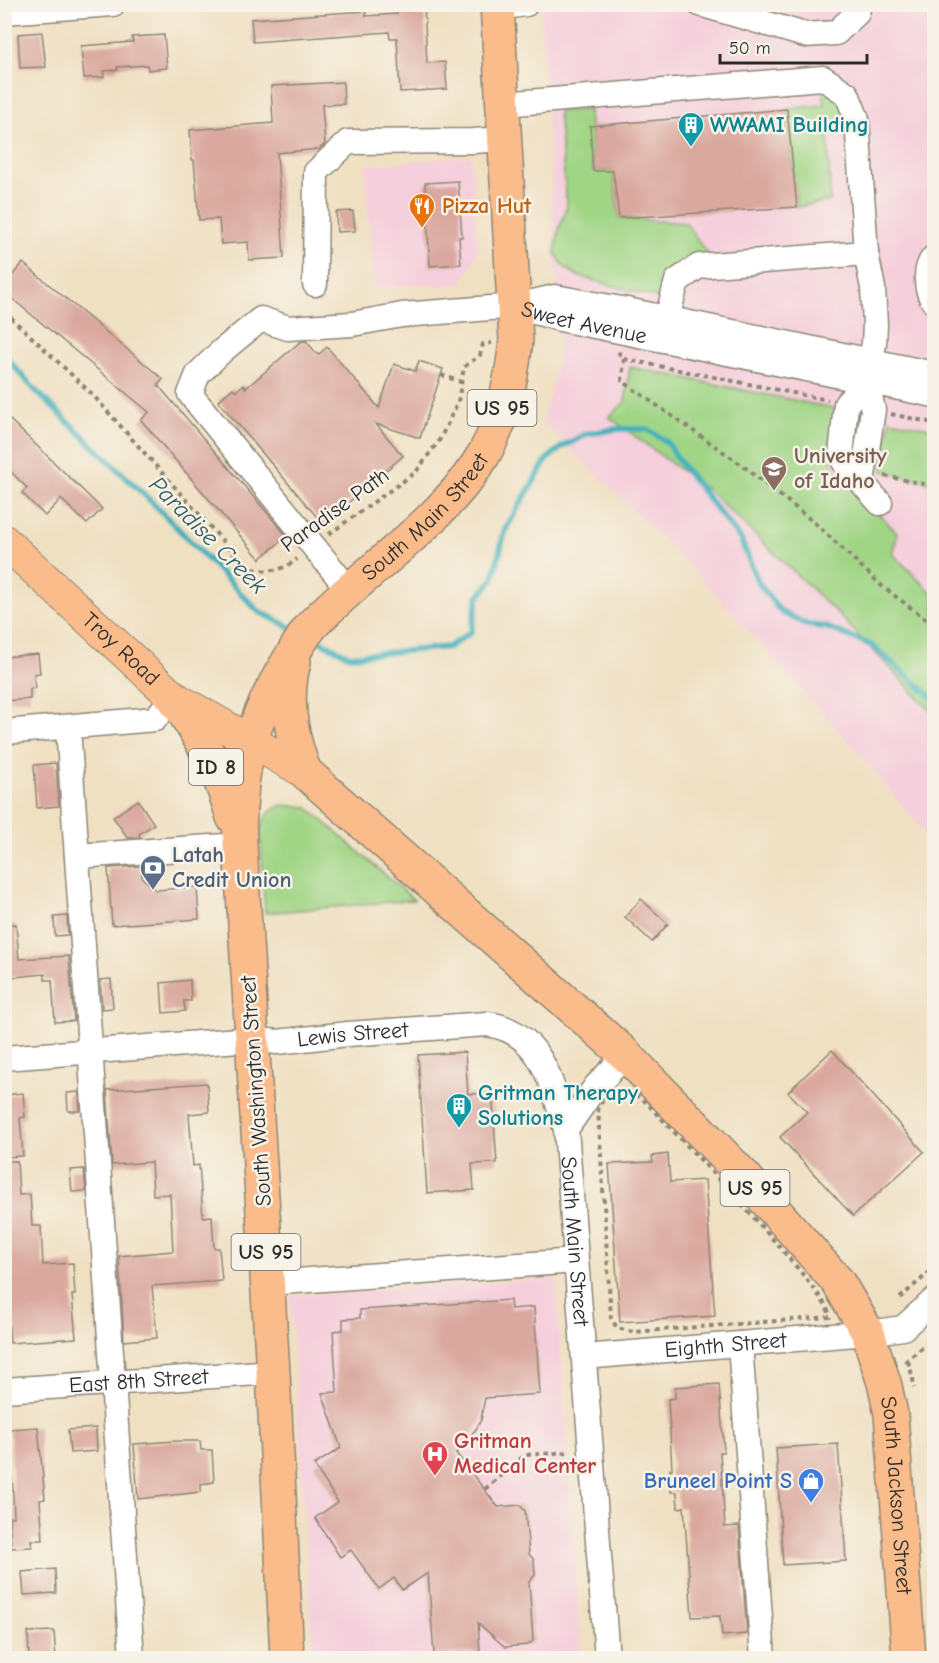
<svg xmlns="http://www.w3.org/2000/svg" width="939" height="1663" font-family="'Comic Neue',sans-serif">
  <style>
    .built { fill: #f5cfdb }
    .green { fill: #a1d586; stroke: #668058; stroke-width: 1.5 }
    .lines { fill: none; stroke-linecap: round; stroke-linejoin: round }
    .stream { stroke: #41b1bc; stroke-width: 6 }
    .building { fill: #daa89f }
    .minor-casing { stroke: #8e8676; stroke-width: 27 }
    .major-casing { stroke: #8e8676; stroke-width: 34 }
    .highway-casing { stroke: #8e8676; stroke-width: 36 }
    .path { stroke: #8e8676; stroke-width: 4; stroke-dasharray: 4.5 4.5; stroke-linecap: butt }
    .minor { stroke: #fff; stroke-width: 24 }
    .major { stroke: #fabc8b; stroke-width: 32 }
    .highway { stroke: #fabc8b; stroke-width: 33 }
    .labels { text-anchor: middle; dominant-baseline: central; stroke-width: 5; stroke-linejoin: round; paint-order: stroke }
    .shield { fill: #f7f3e8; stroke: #686764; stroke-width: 1.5 }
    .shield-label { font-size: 21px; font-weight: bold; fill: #2b2b2b }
    .culture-label { font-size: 22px; font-weight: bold; fill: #0d838f; stroke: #f7f3e8; text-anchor: start }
    .food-label { font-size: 22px; font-weight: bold; fill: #c56008; stroke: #f7f3e8; text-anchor: start }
    .street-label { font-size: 22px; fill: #2b2b2b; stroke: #f7f3e8 }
    .education-label { font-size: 22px; font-weight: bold; fill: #785e54; stroke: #f7f3e8; text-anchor: start }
    .service-label { font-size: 22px; font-weight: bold; fill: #4e5e75; stroke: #f7f3e8; text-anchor: start }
    .health-label { font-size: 22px; font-weight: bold; fill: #be3a42; stroke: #f7f3e8; text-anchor: start }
    .shop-label { font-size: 22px; font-weight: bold; fill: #366cbe; stroke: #f7f3e8; text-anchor: end }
    .water-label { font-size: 24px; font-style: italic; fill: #335a5e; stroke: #f7f3e8 }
  </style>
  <rect width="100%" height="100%" fill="#f7f3e8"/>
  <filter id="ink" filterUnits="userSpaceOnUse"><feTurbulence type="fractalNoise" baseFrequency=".0167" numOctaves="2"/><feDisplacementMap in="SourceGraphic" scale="12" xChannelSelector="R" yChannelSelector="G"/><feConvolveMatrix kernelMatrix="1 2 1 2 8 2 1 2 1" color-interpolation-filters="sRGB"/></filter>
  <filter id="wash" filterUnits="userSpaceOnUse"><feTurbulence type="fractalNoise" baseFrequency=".008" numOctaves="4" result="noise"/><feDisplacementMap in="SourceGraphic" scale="24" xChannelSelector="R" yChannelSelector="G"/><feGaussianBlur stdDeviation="1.35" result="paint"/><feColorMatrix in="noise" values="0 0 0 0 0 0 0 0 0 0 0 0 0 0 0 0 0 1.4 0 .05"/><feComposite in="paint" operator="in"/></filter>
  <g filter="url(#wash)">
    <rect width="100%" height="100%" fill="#f0e0c2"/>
    <!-- built -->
    <g class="built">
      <polygon points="540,5 934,5 934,845 866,761 686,562 543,422 559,355 555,253"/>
      <polygon points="471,156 478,252 462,283 434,287 428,284 373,288 365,165"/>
      <polygon points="556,1278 581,1658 314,1658 290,1296"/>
    </g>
    <!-- green -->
    <g class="green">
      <polygon points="824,89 840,100 846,121 828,124 830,201 797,207 787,109 824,105"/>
      <path d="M589,110L593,171H613L619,218L686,223L709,256C675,263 671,266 661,299L578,276L564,267L555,253L559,229L567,207L558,111Z"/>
      <polygon points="630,367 837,409 827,454 843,481 879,514 898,534 892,553 934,595 934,714 838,614 710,492 609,417 625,402"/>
      <polygon points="890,420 934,429 934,483 882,471"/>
      <path d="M282,805L307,807L414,900L265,913L260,829C265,817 269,810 282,805Z"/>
    </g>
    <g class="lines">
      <!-- stream -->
      <g class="stream">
        <polyline points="4,355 36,391 158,508 258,611 298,631"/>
        <polyline points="315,639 350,656 449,647 471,632 478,597 493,579 505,530 547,459 562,447 586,434 616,429 647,429 667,442 681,464 741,540 758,582 781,612 808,625 826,627 871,645 934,699"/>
      </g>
    </g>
    <g id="blocks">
      <!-- building -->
      <g class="building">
        <polygon points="396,4 424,4 427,63 445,62 447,89 400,92 397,38 390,38 389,32 253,42 251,19 366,11 366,16 397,14"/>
        <polygon points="42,32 46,67 20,68 18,34"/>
        <polygon points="164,35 167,68 148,70 147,65 117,67 118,70 103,71 104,77 84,78 81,46 133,42 132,37"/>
        <polygon points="343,82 344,104 322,105 325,144 319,149 277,153 284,258 249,260 248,242 221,244 219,219 199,220 194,160 192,160 190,130 273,123 271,86"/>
        <polygon points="787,109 797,207 619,218 613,171 593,171 590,126"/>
        <polygon points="458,181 462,237 459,237 461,264 430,266 425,183"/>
        <polygon points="353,211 355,231 337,232 336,212"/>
        <polygon points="23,263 163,379 158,385 287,536 260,559 141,420 149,412 4,292 4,285"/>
        <polygon points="306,341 318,355 327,347 379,408 394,364 415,371 419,361 443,369 420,438 376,424 403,456 323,524 218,401 233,388 236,391 243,385 246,388 300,342"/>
        <polygon points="4,414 102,509 87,524 61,499 45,516 22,493 27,488 4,465"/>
        <polygon points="38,654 40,673 34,674 35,688 30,689 30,699 4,701 4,657"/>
        <polygon points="56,763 59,806 37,808 34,765"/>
        <polygon points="138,800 154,824 139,834 140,837 128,838 113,817"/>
        <polygon points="142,866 142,878 156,890 197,887 199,919 112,925 108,868"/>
        <polygon points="641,899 668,924 652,942 625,917"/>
        <polygon points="67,916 68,935 55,936 54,917"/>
        <polygon points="16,924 19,959 69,956 74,1021 55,1022 52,980 45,980 45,974 4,978 4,925"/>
        <polygon points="111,979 113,1008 102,1009 100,980"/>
        <polygon points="190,980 191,1001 184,1001 185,1011 163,1013 161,983"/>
        <polygon points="832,1050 924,1152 853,1216 780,1137 807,1112 788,1092"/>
        <polygon points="465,1052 468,1094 492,1093 497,1163 472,1164 474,1190 427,1193 418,1055"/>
        <polygon points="207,1083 209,1112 189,1114 193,1166 199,1165 203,1217 212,1216 214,1248 219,1248 222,1281 152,1286 157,1338 124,1341 119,1256 173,1251 170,1194 153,1195 151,1162 112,1165 107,1090"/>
        <polygon points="79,1092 80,1111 68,1111 67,1093"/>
        <polygon points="23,1093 25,1117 20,1118 23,1156 4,1157 4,1095"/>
        <polygon points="668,1154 670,1182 705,1180 715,1316 620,1322 609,1164 653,1162 652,1156"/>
        <polygon points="4,1161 17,1161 19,1195 30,1194 32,1226 41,1226 43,1265 73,1263 75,1295 72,1295 76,1338 10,1343 7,1311 10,1311 6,1254 4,1254"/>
        <polygon points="84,1169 86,1191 72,1192 70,1170"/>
        <polygon points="510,1300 511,1309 534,1307 540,1394 485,1398 481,1420 476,1429 456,1453 498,1507 520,1505 525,1511 529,1554 534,1560 535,1575 529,1582 533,1641 528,1645 505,1647 478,1623 480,1652 434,1655 428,1573 402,1590 394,1578 379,1589 351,1550 340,1557 315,1518 338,1502 314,1465 341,1448 322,1393 337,1392 333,1331 343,1330 343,1319 360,1318 360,1310"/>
        <polygon points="719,1384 724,1452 720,1452 725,1527 739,1526 747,1634 722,1636 720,1616 692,1617 684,1507 678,1508 677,1492 671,1492 670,1469 672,1469 668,1399 675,1398 675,1387"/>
        <polygon points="38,1427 45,1499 40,1500 43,1540 31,1540 32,1547 11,1548 9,1517 14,1517 10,1429"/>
        <polygon points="96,1428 97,1451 70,1453 68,1430"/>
        <polygon points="176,1441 200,1441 201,1450 212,1450 214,1482 201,1484 201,1492 138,1499 134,1444"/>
        <polygon points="838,1444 846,1561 783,1565 776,1448"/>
        <polygon points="55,1569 56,1593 24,1595 22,1572"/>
        <polygon points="54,1631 56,1659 29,1659 28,1632"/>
      </g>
    </g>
  </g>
  <g filter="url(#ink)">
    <use href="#blocks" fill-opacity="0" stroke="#8e8676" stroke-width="1.5"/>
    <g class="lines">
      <!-- minor casing -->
      <g class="minor-casing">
        <g id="minor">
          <polyline points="700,4 805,35 836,33 857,13 859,4"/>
          <polyline points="497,8 526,4"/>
          <polyline points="4,12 113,4"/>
          <polyline points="503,104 823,78 847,94 857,119 866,253 699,266 677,281 667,318"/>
          <path d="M934,257C924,268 925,290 934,302"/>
          <polyline points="315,284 316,172 348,142 473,141 505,139"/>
          <path id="s1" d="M517,307L560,319L934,395"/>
          <polyline points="867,381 846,404 841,456 846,465 880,503"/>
          <polyline points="862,482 873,410 867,381 874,343 875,325 873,288 866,253"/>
          <polyline points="349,590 190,394 198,374 223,350 261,319 288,328 352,324 402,315 516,306 555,297 627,310 934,374"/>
          <polyline points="68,727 132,1658"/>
          <polyline points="4,732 155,719 173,697"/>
          <polyline points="77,856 240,845"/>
          <path id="s2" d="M4,1058L252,1039L277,1042L348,1034L487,1024C543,1031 551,1085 566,1129L607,1658"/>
          <polyline points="566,1129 596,1086 626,1055"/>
          <polyline points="268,1283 576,1261"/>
          <polyline points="740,1344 763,1658"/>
          <path id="s3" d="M584,1357L868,1333L903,1328L934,1300"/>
          <path id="s4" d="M4,1390L273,1372"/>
        </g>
      </g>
      <!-- major casing -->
      <g class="major-casing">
        <g id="major">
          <path id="s5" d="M4,541L173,697L305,772"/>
        </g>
      </g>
      <!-- highway casing -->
      <g class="highway-casing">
        <g id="highway">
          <path id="s6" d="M294,662C284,699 291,737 305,772L626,1055L744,1176L838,1282L868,1333L885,1386L891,1414L909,1658"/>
          <path d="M173,697C201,735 220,772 233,817"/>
          <path id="s7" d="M287,1658L273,1372L240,845C237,772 250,722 289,660C297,648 304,633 314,623C367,569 434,528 477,465C502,429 511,384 516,341L497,4"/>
        </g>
      </g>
      <!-- path -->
      <g class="path">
        <path d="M4,311L92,394L246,567C264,573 283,572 297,559"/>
        <polyline points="618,352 624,359 622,381 742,465 816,524 883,587 934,625"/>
        <polyline points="624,359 828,400"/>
        <polyline points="441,375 461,382"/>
        <polyline points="891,414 934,423"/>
        <polyline points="885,476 934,486"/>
        <polyline points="329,534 416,472 440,439 458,402 464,367 480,355 483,344 492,343"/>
        <path d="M627,1091L643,1099C668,1126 832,1295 830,1317L633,1332L617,1328L611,1318L598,1108C605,1095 613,1092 627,1091Z"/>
        <polyline points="900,1298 934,1268"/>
        <polyline points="908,1361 913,1378 914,1388"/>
        <polyline points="905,1362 934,1338"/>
        <polyline points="485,1489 525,1455 571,1452"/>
      </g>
      <!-- minor -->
      <use href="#minor" class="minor"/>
      <!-- major -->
      <use href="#major" class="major"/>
      <!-- highway -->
      <use href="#highway" class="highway"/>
    </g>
  </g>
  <!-- icons -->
  <defs>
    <g id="building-pin" transform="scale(1.35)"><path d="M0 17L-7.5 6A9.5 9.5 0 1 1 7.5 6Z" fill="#0f9aa8" stroke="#f7f3e8"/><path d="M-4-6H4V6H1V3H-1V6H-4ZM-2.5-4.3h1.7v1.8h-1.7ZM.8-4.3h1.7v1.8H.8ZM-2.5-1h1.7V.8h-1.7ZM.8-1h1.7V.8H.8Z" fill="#fff"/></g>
    <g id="restaurant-pin" transform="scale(1.35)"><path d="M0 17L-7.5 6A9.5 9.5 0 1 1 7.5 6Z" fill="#e8710a" stroke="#f7f3e8"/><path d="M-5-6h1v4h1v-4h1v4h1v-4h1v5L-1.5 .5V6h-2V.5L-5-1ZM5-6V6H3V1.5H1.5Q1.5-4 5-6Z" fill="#fff"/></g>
    <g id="university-pin" transform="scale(1.35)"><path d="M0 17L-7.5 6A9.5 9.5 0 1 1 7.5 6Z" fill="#8d6e63" stroke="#f7f3e8"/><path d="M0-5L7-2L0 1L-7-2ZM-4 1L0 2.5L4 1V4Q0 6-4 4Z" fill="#fff"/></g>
    <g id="bank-pin" transform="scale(1.35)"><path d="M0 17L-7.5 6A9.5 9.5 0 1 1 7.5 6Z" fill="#5c6f8a" stroke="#f7f3e8"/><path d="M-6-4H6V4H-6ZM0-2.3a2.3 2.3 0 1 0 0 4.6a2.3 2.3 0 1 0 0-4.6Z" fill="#fff"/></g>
    <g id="hospital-pin" transform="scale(1.35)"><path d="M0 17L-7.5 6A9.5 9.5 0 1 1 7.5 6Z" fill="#e0444e" stroke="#f7f3e8"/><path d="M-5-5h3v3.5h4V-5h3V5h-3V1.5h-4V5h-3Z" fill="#fff"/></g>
    <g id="shop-pin" transform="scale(1.35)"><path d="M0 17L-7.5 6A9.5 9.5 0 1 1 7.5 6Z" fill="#3f7fe0" stroke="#f7f3e8"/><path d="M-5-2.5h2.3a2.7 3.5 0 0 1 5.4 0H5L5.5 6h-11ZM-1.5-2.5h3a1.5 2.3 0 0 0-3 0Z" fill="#fff"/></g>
  </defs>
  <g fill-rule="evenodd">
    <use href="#building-pin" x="691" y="125"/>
    <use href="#restaurant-pin" x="422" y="206"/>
    <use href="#university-pin" x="774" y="469"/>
    <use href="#bank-pin" x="153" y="868"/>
    <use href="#building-pin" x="459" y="1106"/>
    <use href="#hospital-pin" x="435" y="1454"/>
    <use href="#shop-pin" x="811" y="1481"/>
  </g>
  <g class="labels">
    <!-- shield labels -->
    <g class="shield">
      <rect x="467.5" y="390" width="69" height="36" rx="4.5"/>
      <rect x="189" y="749" width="54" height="36" rx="4.5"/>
      <rect x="720.5" y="1170" width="69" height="36" rx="4.5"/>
      <rect x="231.5" y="1234" width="69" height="36" rx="4.5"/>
    </g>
    <g class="shield-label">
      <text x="502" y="408">US 95</text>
      <text x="216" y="767">ID 8</text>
      <text x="755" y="1188">US 95</text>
      <text x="266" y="1252">US 95</text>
    </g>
    <!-- culture labels -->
    <g class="culture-label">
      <text x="710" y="125">WWAMI Building</text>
      <text x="478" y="1093">Gritman Therapy<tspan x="478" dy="25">Solutions</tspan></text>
    </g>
    <!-- food labels -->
    <g class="food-label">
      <text x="442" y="206">Pizza Hut</text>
    </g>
    <!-- street labels -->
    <g class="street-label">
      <text stroke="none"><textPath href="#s1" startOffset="69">Sweet Avenue</textPath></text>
      <text transform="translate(335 510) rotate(-36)">Paradise Path</text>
      <text stroke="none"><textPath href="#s7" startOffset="1208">South Main Street</textPath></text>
      <text stroke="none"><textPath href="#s5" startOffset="159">Troy Road</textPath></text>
      <text stroke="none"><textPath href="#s2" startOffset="350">Lewis Street</textPath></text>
      <text transform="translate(256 1091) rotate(-94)">South Washington Street</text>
      <text stroke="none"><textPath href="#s2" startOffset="738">South Main Street</textPath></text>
      <text stroke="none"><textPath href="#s3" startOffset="142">Eighth Street</textPath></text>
      <text stroke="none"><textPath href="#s4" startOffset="135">East 8th Street</textPath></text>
      <text stroke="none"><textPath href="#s6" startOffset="1076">South Jackson Street</textPath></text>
    </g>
    <!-- education labels -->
    <g class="education-label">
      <text x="794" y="456">University<tspan x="794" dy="25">of Idaho</tspan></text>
    </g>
    <!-- service labels -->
    <g class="service-label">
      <text x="172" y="855">Latah<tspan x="172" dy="25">Credit Union</tspan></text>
    </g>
    <!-- health labels -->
    <g class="health-label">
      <text x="454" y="1441">Gritman<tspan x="454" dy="25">Medical Center</tspan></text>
    </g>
    <!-- shop labels -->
    <g class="shop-label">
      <text x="792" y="1481">Bruneel Point S</text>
    </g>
    <!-- water labels -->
    <g class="water-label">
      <text transform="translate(208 535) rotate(45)">Paradise Creek</text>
    </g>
  </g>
  <!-- margin -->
  <rect width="939" height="1663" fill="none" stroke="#f7f3e8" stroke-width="24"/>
  <!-- scale -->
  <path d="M720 54v9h147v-9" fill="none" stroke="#2b2b2b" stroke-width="3"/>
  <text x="729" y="54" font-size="18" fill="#2b2b2b" stroke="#f7f3e8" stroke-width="4.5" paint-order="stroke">50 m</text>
</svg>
